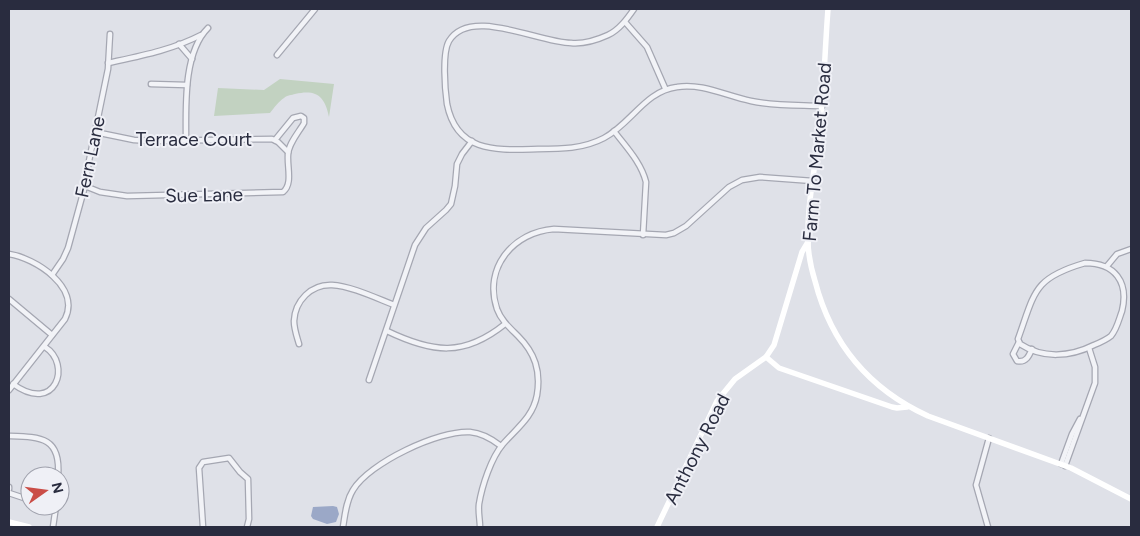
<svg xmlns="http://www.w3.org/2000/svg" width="1140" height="536" font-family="Figtree,sans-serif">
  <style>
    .green { fill: #c2d2c1 }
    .water { fill: #9ba8c7 }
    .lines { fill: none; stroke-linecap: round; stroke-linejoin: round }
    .street-casing { stroke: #a5a7b2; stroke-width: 7 }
    .street { stroke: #f2f3f7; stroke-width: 4.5 }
    .secondary { stroke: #fff; stroke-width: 5.5 }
    .labels { text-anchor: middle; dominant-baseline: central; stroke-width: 4; stroke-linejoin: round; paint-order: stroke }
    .street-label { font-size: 19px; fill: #292c3f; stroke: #eff0f6 }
  </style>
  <rect width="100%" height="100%" fill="#dfe1e8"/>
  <!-- green -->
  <path class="green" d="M280,79L334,84L329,117C325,96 316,89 295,94C292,95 287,95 284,98C279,101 274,108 270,113L214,116L218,88L264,90Z"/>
  <!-- water -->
  <polygon class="water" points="333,506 337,507 339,514 336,522 327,524 313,519 311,516 313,507"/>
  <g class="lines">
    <!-- street casing -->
    <g class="street-casing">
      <g id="street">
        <path d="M634,9C627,19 619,30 608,35C597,40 582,44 571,43C539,43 470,6 449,41C442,53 445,90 447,104C457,154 498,150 538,149C561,149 583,149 604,138C631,124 645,91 677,87C703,83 726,96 751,101C773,106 799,105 822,106"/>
        <polyline points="625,22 647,47 665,88"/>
        <polyline points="179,44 192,59"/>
        <polyline points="277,55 315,9"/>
        <path d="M108,63C140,56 172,50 201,35"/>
        <polyline points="151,84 187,85"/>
        <path d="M614,131C626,147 641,162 646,182L643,235"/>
        <polyline points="95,132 134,140 152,141 272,139 278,142 288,152"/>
        <path d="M186,140C186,107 183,53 208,28"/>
        <path d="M85,186L100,192L127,196L283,192C293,184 287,167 288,155C288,144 299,132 304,123V118L301,116L293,118L275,140"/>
        <path d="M9,254C35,258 81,287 65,319L9,390"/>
        <path d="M1085,263C1115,263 1129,282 1122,311C1119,319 1117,329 1111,336C1106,340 1099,343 1094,345C1070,357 1043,359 1020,344L1018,339C1035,292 1033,278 1085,263Z"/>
        <polyline points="1107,266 1117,254 1131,249"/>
        <polyline points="52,275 63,259 68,248 85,186 89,161 108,69 110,34"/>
        <polyline points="9,299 52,335"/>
        <path d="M387,331C433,353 464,357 505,324"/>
        <path d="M1019,342L1013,354L1017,361C1026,363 1029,356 1032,349"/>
        <path d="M299,344C297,337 294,329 294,321C295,301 311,284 332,285C351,286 376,298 394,305"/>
        <polyline points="369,380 415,245 426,228 446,210 451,204 455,186 457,164 462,154 472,141"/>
        <path d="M13,384C56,415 72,364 45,347"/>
        <path d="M9,436C41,437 61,437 58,476"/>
        <polyline points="1061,464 1072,434 1080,419"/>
        <polyline points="1065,466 1095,383 1095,367 1089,348"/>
        <polyline points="9,489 9,487"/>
        <polyline points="9,493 30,500"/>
        <polyline points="53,527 56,506"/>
        <polyline points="203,527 199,468 203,462 229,458 240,472 248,479 249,519 247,527"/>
        <path d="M343,527C345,515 346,501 353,490C369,463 439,430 470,432C482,433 492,439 501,446"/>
        <path d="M480,527C480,520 478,512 479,504C482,486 491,458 503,444C517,428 533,417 537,395C541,371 535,353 518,336C509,327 501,320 497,309C483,267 514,232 554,229L666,235L674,233L686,226L729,187L742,180L760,177L813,181"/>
        <polyline points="988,527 976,485 989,438"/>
      </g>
    </g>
    <!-- street -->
    <use href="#street" class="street"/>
    <!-- secondary -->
    <g class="secondary">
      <path d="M828,9C825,48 824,87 820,126C816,164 807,202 808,240C808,254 811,268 815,281C831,343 869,389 928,416L1071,468L1131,499"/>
      <polyline points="766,357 779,368 892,407 897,408 907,407"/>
      <polyline points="9,522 29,527"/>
      <polyline points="657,527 717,401 735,379 766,357 774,345 802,252 808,242"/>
    </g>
  </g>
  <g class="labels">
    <!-- street labels -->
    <g class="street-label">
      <text x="194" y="139">Terrace Court</text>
      <text transform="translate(817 152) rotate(-85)">Farm To Market Road</text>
      <text transform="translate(90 157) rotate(-78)">Fern Lane</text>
      <text transform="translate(204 195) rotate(-1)">Sue Lane</text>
      <text transform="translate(697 449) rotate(-63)">Anthony Road</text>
    </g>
  </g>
  <!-- border -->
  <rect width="1140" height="536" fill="none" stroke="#292c3f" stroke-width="20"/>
  <!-- north arrow -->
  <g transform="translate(45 491) rotate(76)"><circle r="24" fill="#eff0f6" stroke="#a0a2ad"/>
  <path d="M0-4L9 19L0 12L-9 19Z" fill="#ca4d47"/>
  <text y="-8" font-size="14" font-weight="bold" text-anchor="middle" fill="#292c3f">N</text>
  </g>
</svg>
